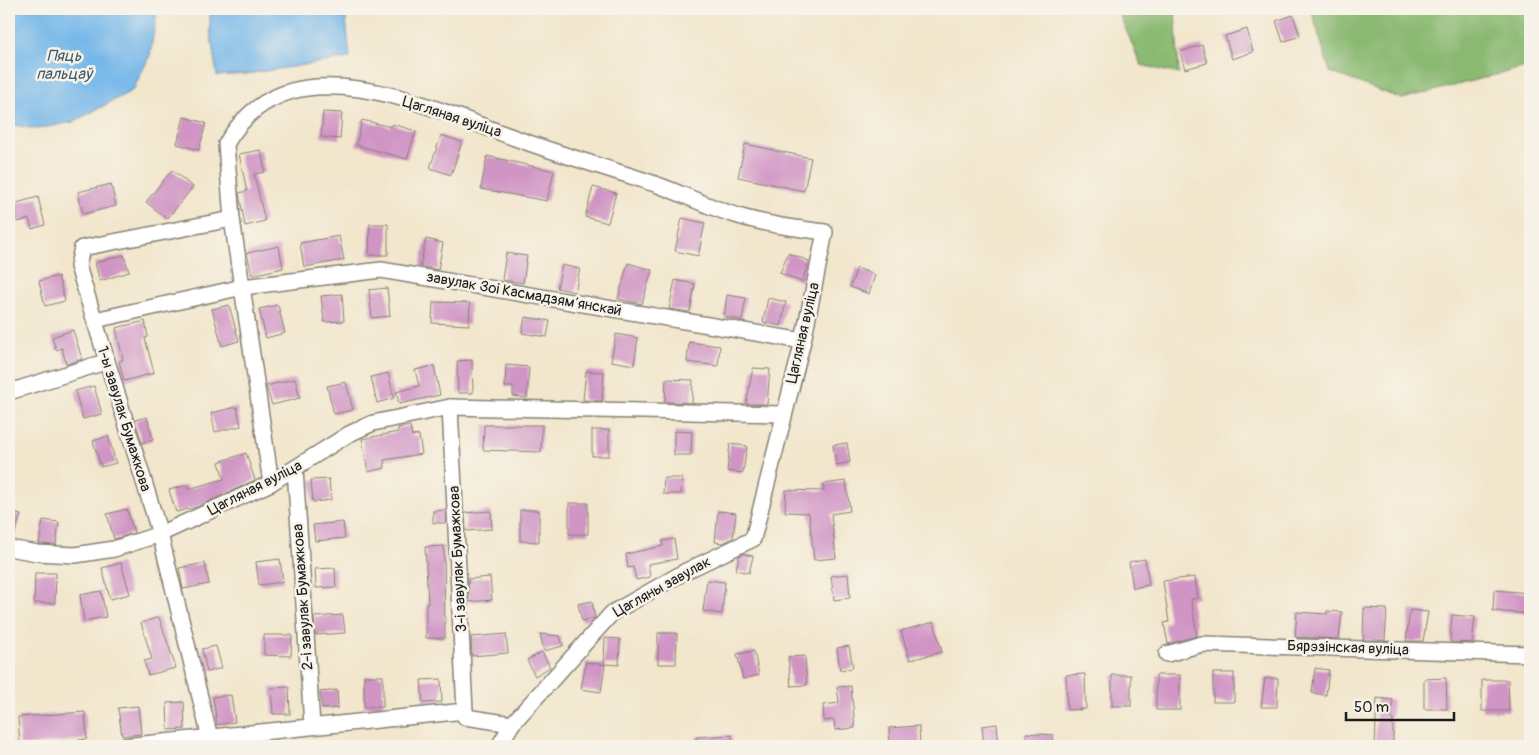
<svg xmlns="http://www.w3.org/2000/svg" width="1539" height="755" font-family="Pangolin,sans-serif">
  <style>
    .forest { fill: #8ab972; stroke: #536a47 }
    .water { fill: #74b7e9; stroke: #486a82 }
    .building { fill: #d094c5 }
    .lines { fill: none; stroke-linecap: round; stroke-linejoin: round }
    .street-casing { stroke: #878174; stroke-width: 18 }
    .street { stroke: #fff; stroke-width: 15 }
    .labels { text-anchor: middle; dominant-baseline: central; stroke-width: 5; stroke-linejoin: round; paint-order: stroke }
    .street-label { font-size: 15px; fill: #1c1c1c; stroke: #f7f3e8 }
    .water-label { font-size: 16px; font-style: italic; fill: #3f5a6e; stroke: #f7f3e8 }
  </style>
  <rect width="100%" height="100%" fill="#f7f3e8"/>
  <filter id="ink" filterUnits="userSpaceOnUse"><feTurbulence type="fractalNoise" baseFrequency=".02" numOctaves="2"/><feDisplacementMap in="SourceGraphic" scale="10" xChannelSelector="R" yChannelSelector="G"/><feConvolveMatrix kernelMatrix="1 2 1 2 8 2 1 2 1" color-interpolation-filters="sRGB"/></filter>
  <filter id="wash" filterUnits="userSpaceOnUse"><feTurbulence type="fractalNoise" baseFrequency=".0096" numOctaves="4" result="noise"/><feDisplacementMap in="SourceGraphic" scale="20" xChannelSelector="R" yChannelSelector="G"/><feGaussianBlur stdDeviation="1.12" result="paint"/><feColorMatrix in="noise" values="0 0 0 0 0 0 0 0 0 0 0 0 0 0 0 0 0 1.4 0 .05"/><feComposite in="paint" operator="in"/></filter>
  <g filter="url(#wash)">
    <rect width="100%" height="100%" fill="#f2e6cc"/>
    <!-- forest -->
    <g class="forest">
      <polygon points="1117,9 1175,9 1179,74 1141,65"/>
      <polygon points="1311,9 1530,9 1530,66 1402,99 1330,72"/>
    </g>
    <!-- water -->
    <g class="water">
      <polygon points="9,9 156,9 157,12 150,55 133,90 73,122 37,129 9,124"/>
      <polygon points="210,9 345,9 350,58 246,74 217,76 210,30"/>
    </g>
    <g id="blocks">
      <!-- building -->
      <g class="building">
        <polygon points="1293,15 1300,36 1283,42 1276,21"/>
        <polygon points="1247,29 1253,52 1232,59 1225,36"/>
        <polygon points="1202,45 1207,63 1185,69 1180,52"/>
        <polygon points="323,112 342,113 340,139 321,137"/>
        <polygon points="184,117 206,123 199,150 177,144"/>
        <polygon points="362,120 391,127 392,124 416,131 407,159 356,145"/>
        <polygon points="441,135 462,142 451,175 430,168"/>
        <polygon points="745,144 811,158 804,191 738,177"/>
        <polygon points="261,150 265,172 254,174 265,221 245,226 239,193 247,191 239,154"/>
        <polygon points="487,156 554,171 547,201 481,189"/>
        <polygon points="172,170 193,187 167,219 146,202"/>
        <polygon points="111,184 116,206 83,214 78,192"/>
        <polygon points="593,187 616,193 608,223 585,217"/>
        <polygon points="38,197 45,225 32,229 29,219 18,222 13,204"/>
        <polygon points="682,218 705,223 698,256 675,251"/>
        <polygon points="370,224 388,224 388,255 369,255"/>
        <polygon points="339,236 344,260 304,267 300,243"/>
        <polygon points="426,239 443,243 438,270 420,266"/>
        <polygon points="279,246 283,268 252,275 247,253"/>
        <polygon points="506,253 527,256 523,283 502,280"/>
        <polygon points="788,253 809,261 802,282 780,273"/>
        <polygon points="124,255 129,272 100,281 95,263"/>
        <polygon points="628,263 652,270 642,304 618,299"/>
        <polygon points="562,265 580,269 575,292 557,288"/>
        <polygon points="857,268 875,275 869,294 850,287"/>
        <polygon points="58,276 65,301 45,306 39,281"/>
        <polygon points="675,280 695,284 690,312 669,309"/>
        <polygon points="387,288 390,316 372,318 369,290"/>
        <polygon points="342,294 344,321 324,322 321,296"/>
        <polygon points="727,295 746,298 742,320 724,317"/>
        <polygon points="768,298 786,302 781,326 763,322"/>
        <polygon points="433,302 470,303 469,325 432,323"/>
        <polygon points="229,305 239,341 222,346 212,309"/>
        <polygon points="278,305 285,333 266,338 259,309"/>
        <polygon points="525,317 550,321 547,337 522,333"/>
        <polygon points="145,321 148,337 145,338 154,373 124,381 119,361 123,360 116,328"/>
        <polygon points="73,330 82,359 66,364 62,348 56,350 52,337"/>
        <polygon points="616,334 638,338 634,365 611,361"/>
        <polygon points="689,342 720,346 718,366 687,362"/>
        <polygon points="472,360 473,393 458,393 457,361"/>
        <polygon points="506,365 529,367 527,398 513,396 513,387 505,387"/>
        <polygon points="434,366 440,395 399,404 396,392 419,386 415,370"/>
        <polygon points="753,368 770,369 767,404 746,404"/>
        <polygon points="586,371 604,372 602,401 583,400"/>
        <polygon points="388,373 394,398 377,403 371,377"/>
        <polygon points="295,379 300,398 272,405 266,386"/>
        <polygon points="666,379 693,380 692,403 665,402"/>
        <polygon points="346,382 353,410 334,414 327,386"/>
        <polygon points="94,386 102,414 83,419 75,391"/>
        <polygon points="237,407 241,426 215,432 211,413"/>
        <polygon points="147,417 153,440 142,443 135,420"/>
        <polygon points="484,425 542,425 541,452 483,450"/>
        <polygon points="410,426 412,436 419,435 422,454 384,460 385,468 368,472 362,439 398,432 398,428"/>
        <rect x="592" y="430" width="17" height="26"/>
        <polygon points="674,431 692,432 691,455 674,455"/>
        <polygon points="108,436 116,463 101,467 93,441"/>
        <polygon points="847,443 850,462 836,465 833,445"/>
        <polygon points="730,444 747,446 743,473 727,471"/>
        <polygon points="246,453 255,480 197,507 176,512 169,490 187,485 188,489 224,479 219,462"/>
        <polygon points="664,478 682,478 681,494 663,494"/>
        <polygon points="329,479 331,500 313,502 311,480"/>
        <polygon points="846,481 850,511 831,514 836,558 814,560 809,513 785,512 786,490 824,491 823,484"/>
        <rect x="569" y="503" width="19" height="31"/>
        <polygon points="127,509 134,533 114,539 107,514"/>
        <polygon points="446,510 446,523 433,523 433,511"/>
        <polygon points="520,510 539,510 539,542 520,541"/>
        <polygon points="9,511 21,515 13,539 9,539"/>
        <polygon points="491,511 492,529 466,531 465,513"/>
        <polygon points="718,511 736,513 733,538 723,543 715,542"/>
        <polygon points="43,520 59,522 56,545 39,544"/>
        <polygon points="343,522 345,538 315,541 313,525"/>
        <polygon points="674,539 677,559 648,564 650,577 636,580 633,567 628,568 626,554 663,546 662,541"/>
        <polygon points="444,546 445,638 426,638 426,604 428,604 425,547"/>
        <polygon points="744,554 753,556 749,573 736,570 739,556"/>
        <polygon points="280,559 283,582 259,585 256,562"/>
        <polygon points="1145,559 1149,585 1133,588 1129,562"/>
        <polygon points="121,563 130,594 110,599 102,568"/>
        <polygon points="205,563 209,584 183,589 179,568"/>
        <polygon points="335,568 336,587 316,588 315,569"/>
        <polygon points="35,573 56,573 55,603 34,603"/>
        <polygon points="848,574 850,598 834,600 831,576"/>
        <polygon points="490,577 492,600 469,602 468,579"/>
        <polygon points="1195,577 1198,598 1191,599 1197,636 1168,644 1164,623 1169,622 1163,581"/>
        <polygon points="707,580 725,582 722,614 703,611"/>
        <polygon points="1494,590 1530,593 1530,614 1493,611"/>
        <polygon points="101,591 106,617 84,621 80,595"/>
        <polygon points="592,601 595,618 582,621 578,604"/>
        <polygon points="1364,608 1387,609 1385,640 1363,640"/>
        <polygon points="1410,610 1428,612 1423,641 1406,641"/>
        <polygon points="1327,611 1342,612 1339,639 1295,637 1297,612 1327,614"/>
        <polygon points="343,615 345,633 315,635 314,617"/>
        <polygon points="1452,615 1475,617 1472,643 1450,642"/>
        <polygon points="159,617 176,668 148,675 144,661 152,659 141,623"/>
        <polygon points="934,622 942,652 910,660 901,631"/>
        <polygon points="658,633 677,633 676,664 658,664"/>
        <polygon points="506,634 508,653 472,656 471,637"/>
        <polygon points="540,634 560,636 563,646 544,651"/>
        <polygon points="264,635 292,635 291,656 264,655"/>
        <polygon points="605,638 620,639 619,665 604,664"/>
        <polygon points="216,646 222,668 207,672 202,649"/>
        <polygon points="849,646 853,668 840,670 837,648"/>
        <polygon points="754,651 759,675 743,679 737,654"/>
        <polygon points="542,652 550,667 535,676 527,660"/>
        <polygon points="805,656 807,685 791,686 788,657"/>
        <polygon points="586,662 605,665 601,692 581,689"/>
        <polygon points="1315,668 1329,670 1326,695 1312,693"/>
        <rect x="1213" y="673" width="21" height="29"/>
        <polygon points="1085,674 1086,709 1067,710 1066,675"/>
        <rect x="1112" y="675" width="19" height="31"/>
        <rect x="1156" y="675" width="24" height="35"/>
        <rect x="364" y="676" width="19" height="31"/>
        <polygon points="1265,678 1278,678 1277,707 1261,707"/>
        <polygon points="1446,678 1447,709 1424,709 1424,679"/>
        <polygon points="441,679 442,702 423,703 421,680"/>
        <polygon points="1482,680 1508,680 1509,711 1482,711"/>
        <polygon points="851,686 855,728 835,730 834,720 824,721 823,705 839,703 837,687"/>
        <polygon points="289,687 290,714 273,714 271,688"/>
        <polygon points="337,690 338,708 322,709 320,692"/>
        <polygon points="231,695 235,722 217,725 213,697"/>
        <polygon points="1377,698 1393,700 1391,719 1393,719 1393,745 1375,745"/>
        <polygon points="184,702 185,729 168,730 167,703"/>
        <polygon points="138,706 141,734 122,736 118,708"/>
        <polygon points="85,712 87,739 20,746 18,717"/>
        <polygon points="997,724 999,746 984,746 982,726"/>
        <polygon points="919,726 920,746 890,746 889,728"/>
        <polygon points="1026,733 1053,735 1052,746 1026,746"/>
        <polygon points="732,735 732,746 697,746 696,737"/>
      </g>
    </g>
  </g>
  <g filter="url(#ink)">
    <use href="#blocks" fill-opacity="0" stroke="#878174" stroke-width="1"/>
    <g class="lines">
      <!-- street casing -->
      <g class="street-casing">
        <g id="street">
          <polyline points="95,320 243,287 381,270 803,341"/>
          <polyline points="9,392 105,362"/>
          <polyline points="450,407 465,711"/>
          <polyline points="295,469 312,725"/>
          <path d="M271,483L232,219L226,144C244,113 271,93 307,88C376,80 451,115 515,138C561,155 608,168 655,184C681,193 706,206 732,214C762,224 794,228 825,232L803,341L753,539L686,571L612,613L512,724L499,746"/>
          <polyline points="9,548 37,553 75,555 114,549 160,534 271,483 349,434 373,423 450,407 784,414"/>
          <polyline points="1167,654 1202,644 1530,654"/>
          <polyline points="125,746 465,711 465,717 512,724"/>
          <polyline points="212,746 160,534 78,266 82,248 232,219"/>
        </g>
      </g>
      <!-- street -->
      <use href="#street" class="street"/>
    </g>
  </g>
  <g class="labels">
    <!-- street labels -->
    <g class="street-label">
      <text transform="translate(452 117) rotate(18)">Цагляная вуліца</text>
      <text transform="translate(524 294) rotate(10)">завулак Зоі Касмадзямʼянскай</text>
      <text transform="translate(803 333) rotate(-77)">Цагляная вуліца</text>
      <text transform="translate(124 419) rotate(73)">1-ы завулак Бумажкова</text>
      <text transform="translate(255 488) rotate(-27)">Цагляная вуліца</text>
      <text transform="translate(458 559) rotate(-93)">3-і завулак Бумажкова</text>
      <text transform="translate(662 587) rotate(-29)">Цагляны завулак</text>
      <text transform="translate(303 597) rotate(-94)">2-і завулак Бумажкова</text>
      <text transform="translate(1348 648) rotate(2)">Бярэзінская вуліца</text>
    </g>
    <!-- water labels -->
    <g class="water-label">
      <text x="64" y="56">Пяць<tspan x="64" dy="18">пальцаў</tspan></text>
    </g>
  </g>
  <!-- margin -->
  <rect width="1539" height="755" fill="none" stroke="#f7f3e8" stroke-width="30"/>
  <!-- scale -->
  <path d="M1346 712v8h108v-8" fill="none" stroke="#1c1c1c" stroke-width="2.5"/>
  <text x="1354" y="712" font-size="15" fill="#1c1c1c" stroke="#f7f3e8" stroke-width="4" paint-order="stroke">50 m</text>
</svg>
